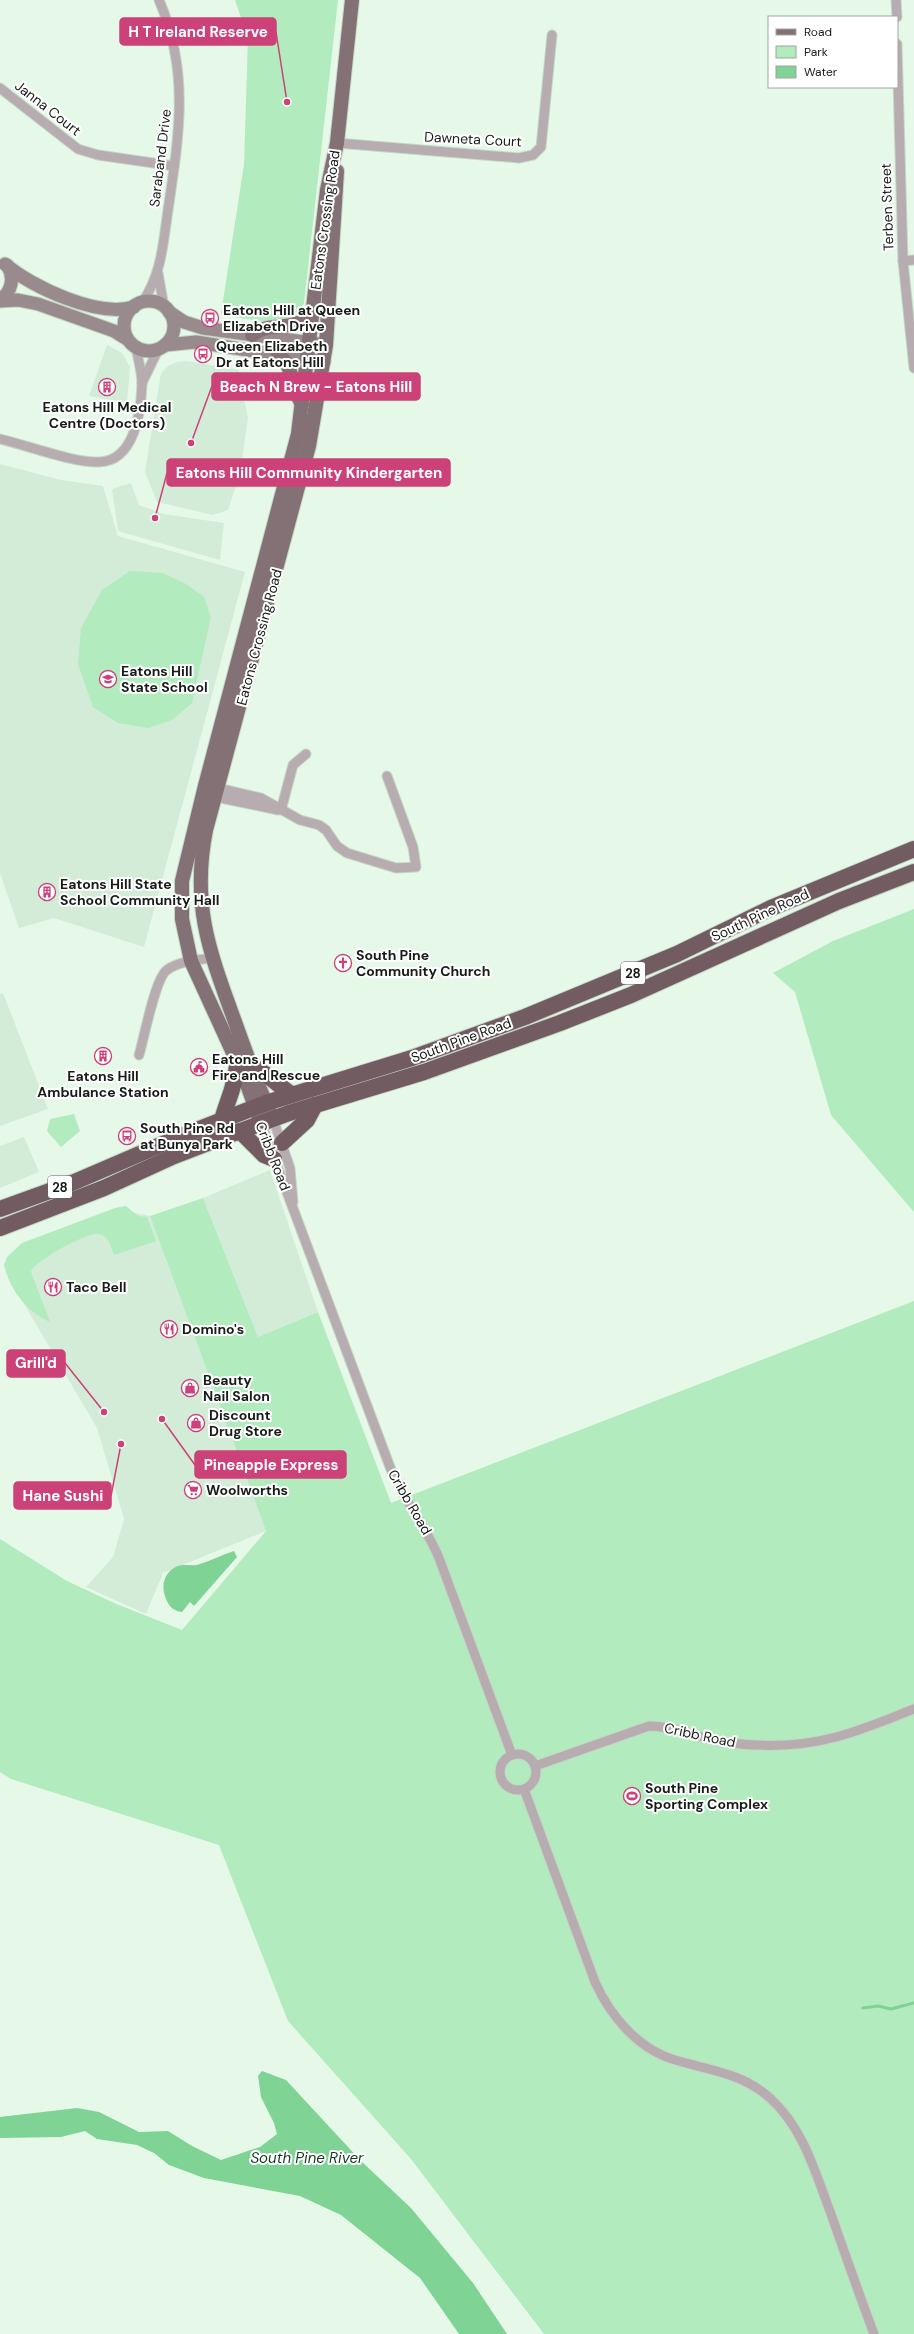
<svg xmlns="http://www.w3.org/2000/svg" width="914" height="2334" font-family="'DM Sans',sans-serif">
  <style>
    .built { fill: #d2ecd8 }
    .green { fill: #b1ebbe }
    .water { fill: #7ed395 }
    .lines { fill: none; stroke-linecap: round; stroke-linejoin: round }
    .stream { stroke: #7ed395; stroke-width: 3 }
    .street-casing { stroke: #c5d6c7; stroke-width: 11 }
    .secondary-casing { stroke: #c5d6c7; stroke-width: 15 }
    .primary-casing { stroke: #c5d6c7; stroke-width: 16 }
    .highway-casing { stroke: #c5d6c7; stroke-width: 18 }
    .street { stroke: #b7acaf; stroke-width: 9 }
    .secondary { stroke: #998a8d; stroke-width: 13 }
    .primary { stroke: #847176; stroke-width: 14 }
    .highway { stroke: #725c62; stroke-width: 16 }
    .labels { text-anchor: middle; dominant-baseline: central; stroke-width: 4; stroke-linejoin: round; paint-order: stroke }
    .shield { fill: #fff; stroke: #5c605d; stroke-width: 1 }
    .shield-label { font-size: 13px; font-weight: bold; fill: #161c17 }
    .street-label { font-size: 14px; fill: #161c17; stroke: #fff }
    .poi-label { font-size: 14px; font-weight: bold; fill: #161c17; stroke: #fff; text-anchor: start }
    .water-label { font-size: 15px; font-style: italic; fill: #14381f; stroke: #fff }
    .leader { fill: none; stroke: #cc4177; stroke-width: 1.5 }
    .callout-dot { fill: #cc4177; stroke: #fff; stroke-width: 1.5 }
    .callout { fill: #cc4177; stroke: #cc4177; stroke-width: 1.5 }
    .callout-label { font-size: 15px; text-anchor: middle; font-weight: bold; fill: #fff }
  </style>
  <rect width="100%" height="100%" fill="#e6f9e9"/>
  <!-- built -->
  <g class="built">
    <polygon points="107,345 122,353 130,367 127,403 89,396"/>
    <polygon points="187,361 239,370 237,388 245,403 248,418 240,474 228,510 213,515 157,502 145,472 161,373 168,366 177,362"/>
    <polygon points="0,464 61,480 103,486 118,536 245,572 144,947 54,918 19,928 0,873"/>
    <polygon points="131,483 139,505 164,514 224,523 220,560 118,531 112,489"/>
    <polygon points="3,993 48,1109 0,1126 0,994"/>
    <polygon points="24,1137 39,1172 0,1188 0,1146"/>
    <polygon points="270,1170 318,1312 258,1337 203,1198"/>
    <polygon points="121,1210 150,1216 266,1531 163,1573 146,1614 86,1587 113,1557 124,1519 97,1428 10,1280"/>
  </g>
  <!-- green -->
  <g class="green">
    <path d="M235,0H338L304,303C301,307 297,314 292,318C278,327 237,317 221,314L244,164L248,38Z"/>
    <polygon points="130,571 163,573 186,584 204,597 211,617 192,703 172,720 148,728 118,723 93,707 78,664 81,628 102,590"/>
    <polygon points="914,909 914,1212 831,1115 795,992 773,973 833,941"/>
    <polygon points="74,1114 80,1131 61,1147 47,1131 50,1119"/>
    <polygon points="203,1198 258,1337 318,1312 391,1503 914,1301 914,2334 544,2334 411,2159 288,2021 219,1845 11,1779 0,1772 0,1539 67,1581 114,1603 182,1630 266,1531 150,1216"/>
    <path d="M126,1206L138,1216L147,1217L156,1241L114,1255C111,1247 109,1236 99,1234C88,1231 32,1263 31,1272L50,1322C26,1311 10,1290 4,1265L7,1257L22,1243L115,1208Z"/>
  </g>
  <!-- water -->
  <g class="water">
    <path d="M234,1551L237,1557L194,1606L190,1602L182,1612C172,1611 168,1605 165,1596C161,1584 165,1571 178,1566C184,1564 191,1566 197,1565C210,1561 222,1555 234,1551Z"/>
    <polygon points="262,2071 286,2080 361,2161 411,2208 473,2283 507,2334 459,2334 420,2278 341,2215 300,2196 204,2178 169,2165 154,2153 137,2145 97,2139 85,2131 61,2137 0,2138 0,2117 77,2108 99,2112 139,2132 168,2131 192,2146 221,2160 260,2147 277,2134 274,2123 261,2097 258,2076"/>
  </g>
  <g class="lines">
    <!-- stream -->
    <polyline class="stream" points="863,2008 878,2006 891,2009 914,2003"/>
    <!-- street casing -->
    <g class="street-casing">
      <g id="street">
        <polyline points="896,0 897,17"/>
        <polyline points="897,44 903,261 914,368"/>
        <polyline points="0,88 78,149 98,155 174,166"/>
        <polyline points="337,143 519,158 533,155 541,147 552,35"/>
        <polyline points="903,261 914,260"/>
        <polyline points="158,273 164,307"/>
        <path d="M142,303C162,273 163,244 168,210C179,136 190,72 159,0"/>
        <polyline points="142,383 158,350"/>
        <path d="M0,439C26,445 74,463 99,462C135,461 141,411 142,384C142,372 138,359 136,347"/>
        <polyline points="218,788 261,798 300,820 319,825 326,830 337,846 347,853 396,868 416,867 413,847 387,776"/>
        <polyline points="216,797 278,810"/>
        <polyline points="281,810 293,765 306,754"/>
        <path d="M139,1055C144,1039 155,978 167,970C179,961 198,960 212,958"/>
        <polyline points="273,1119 290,1168 293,1202"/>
        <path d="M261,1123L390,1467C403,1499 426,1526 439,1558L512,1755"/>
        <circle cx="518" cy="1772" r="18"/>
        <path d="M535,1766L649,1726C676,1726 703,1740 730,1743C764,1747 803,1746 836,1737C863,1730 888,1719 914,1709"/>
        <path d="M524,1789L595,1982C610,2015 636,2047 672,2059C707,2070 741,2072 770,2098C804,2129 815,2172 831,2214C845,2254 859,2294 874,2334"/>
      </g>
    </g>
    <!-- secondary casing -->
    <g class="secondary-casing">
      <g id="secondary">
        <path d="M5,264C32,287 98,318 134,307"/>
        <path d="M0,300C12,292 15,277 7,265"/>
        <polyline points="0,301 18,300 38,304 114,331 127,339"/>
        <circle cx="149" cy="326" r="25"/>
        <polyline points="169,312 184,322 203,328 326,345"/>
        <polyline points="165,345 196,342 324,362"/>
      </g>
    </g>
    <!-- primary casing -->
    <g class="primary-casing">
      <g id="primary">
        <path d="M252,335C270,320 294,334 312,313"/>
        <path d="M278,354C295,367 290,387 302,404"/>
        <polyline points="259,1118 245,1079 191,961 182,919 182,881 205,786 298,434 327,190 337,143 352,0"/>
        <path d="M273,1119C258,1087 247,1055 235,1022C210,953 191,906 206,830L309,446L326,345L337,171"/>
      </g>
    </g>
    <!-- highway casing -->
    <g class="highway-casing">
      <g id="highway">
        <path d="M251,1066C267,1072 277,1085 291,1094"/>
        <path d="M222,1120C228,1098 235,1088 237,1065"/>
        <polyline points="240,1131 264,1155 274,1159"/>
        <polyline points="282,1143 307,1120 315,1105"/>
        <polyline points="0,1209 72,1183 179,1137 266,1103 412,1058 525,1017 677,954 771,908 914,849"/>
        <polyline points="0,1228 104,1188 174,1156 213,1141 289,1113 424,1072 560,1023 631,995 839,901 914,872"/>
      </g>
    </g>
    <!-- street -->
    <use href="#street" class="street"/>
    <!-- secondary -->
    <use href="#secondary" class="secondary"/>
    <!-- primary -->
    <use href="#primary" class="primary"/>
    <!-- highway -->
    <use href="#highway" class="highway"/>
  </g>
  <!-- icons -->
  <defs>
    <g id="bus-ring" transform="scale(0.9)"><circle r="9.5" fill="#fff" stroke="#cc4177" stroke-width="1.5"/><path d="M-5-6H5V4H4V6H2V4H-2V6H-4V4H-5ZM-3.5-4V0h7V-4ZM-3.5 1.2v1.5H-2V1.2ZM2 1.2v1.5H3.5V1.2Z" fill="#cc4177"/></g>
    <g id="building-ring" transform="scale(0.9)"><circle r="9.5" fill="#fff" stroke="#cc4177" stroke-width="1.5"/><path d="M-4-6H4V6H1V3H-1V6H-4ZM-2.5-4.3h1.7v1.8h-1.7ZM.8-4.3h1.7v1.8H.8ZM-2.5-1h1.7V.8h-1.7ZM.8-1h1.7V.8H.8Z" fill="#cc4177"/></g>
    <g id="school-ring" transform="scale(0.9)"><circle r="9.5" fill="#fff" stroke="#cc4177" stroke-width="1.5"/><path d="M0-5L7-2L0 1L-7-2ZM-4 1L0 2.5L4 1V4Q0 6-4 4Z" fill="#cc4177"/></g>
    <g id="church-ring" transform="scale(0.9)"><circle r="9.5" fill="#fff" stroke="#cc4177" stroke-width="1.5"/><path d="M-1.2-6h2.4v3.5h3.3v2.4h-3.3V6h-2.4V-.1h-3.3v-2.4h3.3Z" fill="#cc4177"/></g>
    <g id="civic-ring" transform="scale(0.9)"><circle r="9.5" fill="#fff" stroke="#cc4177" stroke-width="1.5"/><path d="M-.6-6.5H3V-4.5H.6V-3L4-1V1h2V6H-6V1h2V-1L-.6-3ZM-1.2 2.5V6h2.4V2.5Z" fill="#cc4177"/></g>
    <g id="restaurant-ring" transform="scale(0.9)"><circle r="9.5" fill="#fff" stroke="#cc4177" stroke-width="1.5"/><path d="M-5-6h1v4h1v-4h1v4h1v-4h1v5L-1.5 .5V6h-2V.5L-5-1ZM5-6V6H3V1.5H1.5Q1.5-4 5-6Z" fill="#cc4177"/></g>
    <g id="shop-ring" transform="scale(0.9)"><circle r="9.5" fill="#fff" stroke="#cc4177" stroke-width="1.5"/><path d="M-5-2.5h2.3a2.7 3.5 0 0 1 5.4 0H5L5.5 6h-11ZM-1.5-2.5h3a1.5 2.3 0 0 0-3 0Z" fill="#cc4177"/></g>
    <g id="supermarket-ring" transform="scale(0.9)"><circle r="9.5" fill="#fff" stroke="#cc4177" stroke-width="1.5"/><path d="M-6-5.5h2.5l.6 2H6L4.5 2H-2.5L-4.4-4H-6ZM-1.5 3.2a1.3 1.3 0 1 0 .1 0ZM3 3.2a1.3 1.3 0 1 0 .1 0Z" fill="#cc4177"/></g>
    <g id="stadium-ring" transform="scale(0.9)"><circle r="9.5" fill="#fff" stroke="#cc4177" stroke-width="1.5"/><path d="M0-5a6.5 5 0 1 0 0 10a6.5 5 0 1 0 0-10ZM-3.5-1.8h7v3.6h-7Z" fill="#cc4177"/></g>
  </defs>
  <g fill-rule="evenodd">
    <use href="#bus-ring" x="210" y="318"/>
    <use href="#bus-ring" x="203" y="354"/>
    <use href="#building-ring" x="107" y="387"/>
    <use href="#school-ring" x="108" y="679"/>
    <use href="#building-ring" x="47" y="892"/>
    <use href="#church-ring" x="343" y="963"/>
    <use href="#building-ring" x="103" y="1056"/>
    <use href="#civic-ring" x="199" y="1067"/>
    <use href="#bus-ring" x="127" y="1136"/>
    <use href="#restaurant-ring" x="53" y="1287"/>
    <use href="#restaurant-ring" x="169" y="1329"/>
    <use href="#shop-ring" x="190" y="1388"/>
    <use href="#shop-ring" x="196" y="1423"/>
    <use href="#supermarket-ring" x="193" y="1490"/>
    <use href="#stadium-ring" x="632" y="1796"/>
  </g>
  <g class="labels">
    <!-- shield labels -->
    <g class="shield">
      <rect x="621" y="962" width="24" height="22" rx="3"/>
      <rect x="48" y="1176" width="24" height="22" rx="3"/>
    </g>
    <g class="shield-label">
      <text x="633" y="973">28</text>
      <text x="60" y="1187">28</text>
    </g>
    <!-- street labels -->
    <g class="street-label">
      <text transform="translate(48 108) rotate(38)">Janna Court</text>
      <text transform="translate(473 139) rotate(3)">Dawneta Court</text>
      <text transform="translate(160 158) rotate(-83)">Saraband Drive</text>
      <text transform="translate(887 207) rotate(-92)">Terben Street</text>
      <text transform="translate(325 220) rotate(-82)">Eatons Crossing Road</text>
      <text transform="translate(259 637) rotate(-75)">Eatons Crossing Road</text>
      <text transform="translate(760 915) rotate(-25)">South Pine Road</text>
      <text transform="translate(461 1040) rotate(-20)">South Pine Road</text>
      <text transform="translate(273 1156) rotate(69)">Cribb Road</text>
      <text transform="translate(410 1502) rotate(60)">Cribb Road</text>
      <text transform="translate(700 1735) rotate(12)">Cribb Road</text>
    </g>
    <!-- poi labels -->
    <g class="poi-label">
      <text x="223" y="310">Eatons Hill at Queen<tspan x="223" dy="16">Elizabeth Drive</tspan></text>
      <text x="216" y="346">Queen Elizabeth<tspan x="216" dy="16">Dr at Eatons Hill</tspan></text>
      <text x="107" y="407" text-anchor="middle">Eatons Hill Medical<tspan x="107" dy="16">Centre (Doctors)</tspan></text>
      <text x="121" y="671">Eatons Hill<tspan x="121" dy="16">State School</tspan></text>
      <text x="60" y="884">Eatons Hill State<tspan x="60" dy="16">School Community Hall</tspan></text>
      <text x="356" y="955">South Pine<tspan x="356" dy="16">Community Church</tspan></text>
      <text x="212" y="1059">Eatons Hill<tspan x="212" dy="16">Fire and Rescue</tspan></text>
      <text x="103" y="1076" text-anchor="middle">Eatons Hill<tspan x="103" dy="16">Ambulance Station</tspan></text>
      <text x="140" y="1128">South Pine Rd<tspan x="140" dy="16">at Bunya Park</tspan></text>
      <text x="66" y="1287">Taco Bell</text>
      <text x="182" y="1329">Domino's</text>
      <text x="203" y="1380">Beauty<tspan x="203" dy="16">Nail Salon</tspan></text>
      <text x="209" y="1415">Discount<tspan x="209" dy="16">Drug Store</tspan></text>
      <text x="206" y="1490">Woolworths</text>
      <text x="645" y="1788">South Pine<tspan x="645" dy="16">Sporting Complex</tspan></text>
    </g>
    <!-- water labels -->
    <g class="water-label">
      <text x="307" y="2158">South Pine River</text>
    </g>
  </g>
  <!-- callouts -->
  <path class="leader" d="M287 102L276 32M191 443L212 386M155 518L167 473M104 1412L65 1363M162 1419L195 1465M121 1444L111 1496"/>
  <g class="callout-dot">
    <circle cx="287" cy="102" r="4"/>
    <circle cx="191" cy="443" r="4"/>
    <circle cx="155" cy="518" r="4"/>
    <circle cx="104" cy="1412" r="4"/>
    <circle cx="162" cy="1419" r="4"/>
    <circle cx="121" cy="1444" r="4"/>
  </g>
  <g class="callout">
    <rect x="120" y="18" width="156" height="27" rx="4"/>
    <rect x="212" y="373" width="208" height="27" rx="4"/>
    <rect x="167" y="459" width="283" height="27" rx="4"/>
    <rect x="7" y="1350" width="58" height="27" rx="4"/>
    <rect x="195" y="1451" width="151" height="27" rx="4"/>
    <rect x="14" y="1482" width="97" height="27" rx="4"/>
  </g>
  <g class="callout-label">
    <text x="198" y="37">H T Ireland Reserve</text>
    <text x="316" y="392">Beach N Brew - Eatons Hill</text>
    <text x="309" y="478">Eatons Hill Community Kindergarten</text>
    <text x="36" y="1368">Grill'd</text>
    <text x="271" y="1470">Pineapple Express</text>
    <text x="63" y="1501">Hane Sushi</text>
  </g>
  <!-- legend -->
  <rect x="768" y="16" width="130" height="72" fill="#ffffff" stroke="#a2a4a2"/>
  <rect x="776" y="29" width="20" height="6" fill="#847176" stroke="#a2a4a2"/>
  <text x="804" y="36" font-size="12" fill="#161c17">Road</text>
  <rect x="776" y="46" width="20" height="12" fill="#b1ebbe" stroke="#a2a4a2"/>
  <text x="804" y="56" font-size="12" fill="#161c17">Park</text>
  <rect x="776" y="66" width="20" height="12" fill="#7ed395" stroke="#a2a4a2"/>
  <text x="804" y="76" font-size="12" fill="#161c17">Water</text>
</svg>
